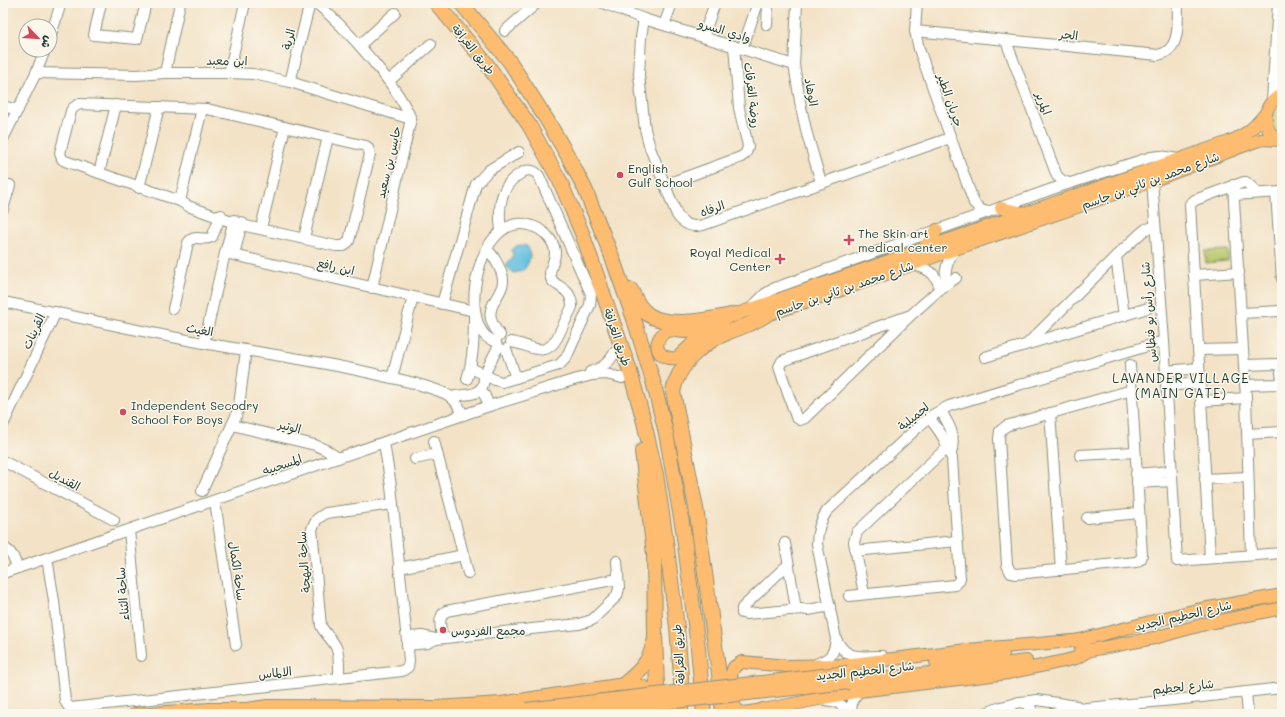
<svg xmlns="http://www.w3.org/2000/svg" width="1285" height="717" font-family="Mali,'Playpen Sans Arabic',sans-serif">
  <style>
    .green { fill: #b6c669; stroke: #6a824e }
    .water { fill: #62bfe0; stroke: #407e8a }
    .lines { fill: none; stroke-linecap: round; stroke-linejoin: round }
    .minor-casing { stroke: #89907d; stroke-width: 12 }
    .major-casing { stroke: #89907d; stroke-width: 14 }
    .highway-casing { stroke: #89907d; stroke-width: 16 }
    .minor { stroke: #fff; stroke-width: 10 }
    .major { stroke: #febc70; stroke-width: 12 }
    .highway { stroke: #febc70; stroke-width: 14 }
    .major-bridge-casing { stroke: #89907d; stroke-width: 14; stroke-linecap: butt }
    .major-bridge { stroke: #febc70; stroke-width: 12 }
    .poi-dot { fill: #d1495b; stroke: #fbf7ec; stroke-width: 1.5 }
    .labels { text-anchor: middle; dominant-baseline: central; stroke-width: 3; stroke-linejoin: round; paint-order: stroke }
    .street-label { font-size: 12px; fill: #1f3d34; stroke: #fbf7ec }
    .poi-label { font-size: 12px; fill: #1f3d34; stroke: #fbf7ec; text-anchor: start }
    .neighbourhood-label { font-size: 13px; letter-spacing: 1px; fill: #1f3d34; stroke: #fbf7ec }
  </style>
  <rect width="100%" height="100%" fill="#fbf7ec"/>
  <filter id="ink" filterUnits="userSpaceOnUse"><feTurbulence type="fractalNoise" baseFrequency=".025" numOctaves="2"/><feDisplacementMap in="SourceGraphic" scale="8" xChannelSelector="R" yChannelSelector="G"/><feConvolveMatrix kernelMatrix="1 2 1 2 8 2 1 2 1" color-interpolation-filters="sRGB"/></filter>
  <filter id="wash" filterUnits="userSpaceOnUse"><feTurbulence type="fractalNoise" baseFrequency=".012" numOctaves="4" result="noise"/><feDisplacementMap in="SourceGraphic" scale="16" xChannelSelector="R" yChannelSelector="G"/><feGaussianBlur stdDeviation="0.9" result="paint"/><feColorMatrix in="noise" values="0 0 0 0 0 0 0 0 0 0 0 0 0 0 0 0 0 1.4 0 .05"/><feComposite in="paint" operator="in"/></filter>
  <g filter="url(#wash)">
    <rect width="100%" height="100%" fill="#f3e2c6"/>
    <!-- green -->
    <g class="green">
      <path d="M1282,104V136C1270,127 1267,112 1282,104Z"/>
      <polygon points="1228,250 1228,261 1206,263 1205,251"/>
    </g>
    <!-- water -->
    <path class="water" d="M520,245L527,246C533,255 529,263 523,271L514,273L507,267V263L513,258L512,250L516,246Z"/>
  </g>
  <g filter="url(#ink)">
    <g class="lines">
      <!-- minor casing -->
      <g class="minor-casing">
        <g id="minor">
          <polyline points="101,3 94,35 137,39 146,3"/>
          <path d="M316,3C340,23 360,45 380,70C392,85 404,101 411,119L372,288"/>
          <polyline points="603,3 644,19 794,65"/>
          <polyline points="797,3 794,65 801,107 807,134 821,182"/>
          <polyline points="917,3 915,31 919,49 974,203 981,210 988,212"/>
          <polyline points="627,13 630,3"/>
          <path d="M644,19L641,37L639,75L645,129L650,148L677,215C683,224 692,228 703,225L950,138"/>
          <polyline points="664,25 672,3"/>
          <polyline points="767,25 768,3"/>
          <polyline points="505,31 537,3"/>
          <path d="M915,31L1158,55C1182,50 1177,22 1178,3"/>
          <polyline points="703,37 715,3"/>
          <polyline points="50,38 61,3"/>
          <polyline points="1006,41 1057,176 1063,181 1069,183"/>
          <polyline points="360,45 395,13"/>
          <polyline points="742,49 758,3"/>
          <polyline points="36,73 137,75 165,73 229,73 253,74 290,82 411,119"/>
          <polyline points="165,73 180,3"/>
          <polyline points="229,73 245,3"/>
          <polyline points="389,81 431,44"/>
          <polyline points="290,82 310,3"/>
          <polyline points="1272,101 1278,3"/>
          <polygon points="79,104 207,109 366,146 368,148 370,154 349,241 344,246 336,246 237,224 188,206 180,201 65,161 62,159 60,153 71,111 73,108"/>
          <polyline points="3,106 18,110"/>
          <polyline points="3,139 36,73 45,50"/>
          <polyline points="99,173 116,105"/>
          <polyline points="1152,181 1164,341 1177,561 1282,553"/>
          <path d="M664,185L741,157C746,154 747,152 748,146L739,108L734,46"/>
          <polyline points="1233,185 1246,398 1251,555"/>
          <polyline points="139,188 159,107"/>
          <polyline points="1276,193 1282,279"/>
          <polyline points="1234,195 1281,192"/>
          <polyline points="180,201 202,109"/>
          <polyline points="3,209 10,185"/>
          <polyline points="261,228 285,127"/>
          <polyline points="304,238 328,137"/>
          <path d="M487,250C494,255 495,260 499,267C516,296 472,302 500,335"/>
          <path d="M225,253L474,311C474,334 474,357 467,379"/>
          <polyline points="234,255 242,222"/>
          <polyline points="1116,256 1124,316"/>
          <path d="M912,264C928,269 936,272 940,289"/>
          <polyline points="1194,275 1239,272"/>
          <path d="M947,285C943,271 948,260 955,249"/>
          <path d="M3,302C70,315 137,331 204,343C264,354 324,361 383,376C403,380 425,385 444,393C454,397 459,405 463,415"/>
          <polyline points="442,304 476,184 489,170 519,152"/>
          <polyline points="751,308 765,294 775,288 1052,189 1151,157 1160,156 1178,159"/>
          <path d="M173,309L188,243C194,233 203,242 212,237L221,215"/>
          <polyline points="1241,313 1281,311"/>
          <polyline points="911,315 782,361 779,367 796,417 800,420 805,418 911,315 940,289 956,278"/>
          <path d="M496,341C453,334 478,196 539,229C547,234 555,243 555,253C555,261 550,267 550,274C551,289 572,284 572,307L557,338C545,360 529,344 511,342"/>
          <polyline points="204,343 225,253 234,220"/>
          <polyline points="1027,344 1116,256 1141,233 1146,229 1155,227"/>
          <polyline points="506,349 516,378"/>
          <polyline points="1198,350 1243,349"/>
          <polyline points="985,357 1148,308"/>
          <polyline points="1130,365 1142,555 1141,559 1136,562 1016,574 1011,573 1007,565 999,439 1000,431 1006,426 1132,390"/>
          <polyline points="1244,365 1280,364 1282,380"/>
          <path d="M471,368L495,380L502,382L559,365L566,358L590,305L591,294L539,176L535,172C529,169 525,170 520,174C500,185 498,209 501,230"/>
          <polyline points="1166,371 1199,368"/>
          <path d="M590,372C602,368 609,363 615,352"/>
          <polyline points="392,378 413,297"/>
          <polyline points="1245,385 1280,384 1282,381"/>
          <polyline points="1166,386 1200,383"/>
          <polyline points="480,389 485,396 489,406"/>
          <path d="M451,397C466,392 485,400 484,375L498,347"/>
          <polyline points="1201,401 1246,398"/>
          <path d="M941,411C950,426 956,435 951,454"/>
          <polyline points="1050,413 1061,570"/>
          <path d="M929,417C936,428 947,438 947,451"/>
          <polyline points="3,425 56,312"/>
          <polyline points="232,425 315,445 326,450 338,458"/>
          <polyline points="1247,434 1282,432"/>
          <polyline points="434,441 468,573"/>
          <polyline points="1080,455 1135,452"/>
          <polyline points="415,459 437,454"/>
          <polyline points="3,461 114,520"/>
          <polyline points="1136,474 1171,471"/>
          <polyline points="1205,479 1248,477"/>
          <polyline points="1137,483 1172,481"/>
          <polyline points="202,491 236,416 239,406 246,350"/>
          <polyline points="215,501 236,645"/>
          <polyline points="1087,518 1139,513"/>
          <polyline points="129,530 141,656"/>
          <polyline points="785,543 796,609"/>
          <path d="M3,547C12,552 15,559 17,568"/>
          <polyline points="855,551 957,541"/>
          <polyline points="47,558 54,601 65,701 68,706 71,708 402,671 408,667 409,660 391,486 384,443"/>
          <polyline points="1210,558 1190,204 1195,200 1244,182 1246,182 1258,193"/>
          <polyline points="789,565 783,569 742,608 742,613 746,614 801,609 808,610 830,606"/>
          <polyline points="399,568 464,555"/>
          <polyline points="3,573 489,406 570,381 592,375 606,374 622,378"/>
          <polyline points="849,596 955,585 959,581 960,578 952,458 949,452 944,451 940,454 857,532 854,542 864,594"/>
          <polyline points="407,637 423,636 436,639"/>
          <path d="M442,638C441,628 437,617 446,611L618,579"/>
          <path d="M836,639C847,661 859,656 882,656"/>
          <polyline points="407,645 428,643 436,639 579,624 592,620 617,596 619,588 617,561"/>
          <path d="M816,664C831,658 834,655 836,639L817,544C817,532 820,521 827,511L929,417L949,406L1164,341"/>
          <path d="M339,678C339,668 340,656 336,647C332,639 325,634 321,626L312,529L317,519L326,513L393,504"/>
          <polyline points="1246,692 1248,714"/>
          <polyline points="821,699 837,702 851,713"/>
          <polyline points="1021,702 1037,700 1077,706"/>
          <polyline points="1132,704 1133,714"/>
          <polyline points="851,714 852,701 859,691"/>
          <polyline points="983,714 1001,707 1013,704"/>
          <path d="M1008,714C1010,703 1020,699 1029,705L1034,714"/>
          <polyline points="1052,714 1087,708 1184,699 1282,688"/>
        </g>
      </g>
      <!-- major casing -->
      <g class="major-casing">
        <g id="major">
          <path d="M1281,141C1260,132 1261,103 1282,95"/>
          <polyline points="1001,208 1024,213"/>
          <polyline points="924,248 937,230"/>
          <polyline points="757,318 850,287 955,249 1152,181 1256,141 1265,139 1278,140"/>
          <path d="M725,329L697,339L677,358C656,361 650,340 668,330L684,332L695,331L737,314L1229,142C1247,134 1254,128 1266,113"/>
          <polyline points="1084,640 967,650 844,665 787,666 742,662 734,667 731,675 734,705 737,710 743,713 763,710 859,691 1008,673 1064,661 1076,658 1088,651"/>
          <polyline points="1076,641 1197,610 1282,595"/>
          <polyline points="1080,652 1154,638 1205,624 1282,608"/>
          <polyline points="936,662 1003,654"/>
          <polyline points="849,683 1026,661"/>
          <path d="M247,709L267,706L436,707L501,703L624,684C640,685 651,684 654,703"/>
          <polyline points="463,713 526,709"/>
          <polyline points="135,714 210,709 255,709"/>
        </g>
      </g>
      <!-- highway casing -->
      <g class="highway-casing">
        <g id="highway">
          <polyline points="436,3 486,63 529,125 560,181 582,233 629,368 643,418 656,474 665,534 677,627 681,677 681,714"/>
          <polyline points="461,3 510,62 547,120 569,158 585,189 612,257 634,319 653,381 666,433 683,529 698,648 704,714"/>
          <path d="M631,290C636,300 640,309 649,315C670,329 714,318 737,314"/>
          <polyline points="642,451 654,554 655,634 658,714"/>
          <path d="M624,684C638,673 650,662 653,644"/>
          <path d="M723,714L719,674L696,508L673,392C678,364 702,343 727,333C741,327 753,324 766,315"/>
          <polyline points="757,714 763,710"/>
        </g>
      </g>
      <!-- minor -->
      <use href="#minor" class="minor"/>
      <!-- major -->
      <use href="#major" class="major"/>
      <!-- highway -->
      <use href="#highway" class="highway"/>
      <!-- major-bridge casing -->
      <g class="major-bridge-casing">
        <g id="major-bridge">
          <polyline points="526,709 848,672"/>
          <polyline points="566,714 849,683"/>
        </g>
      </g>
      <!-- major-bridge -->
      <use href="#major-bridge" class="major-bridge"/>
    </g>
  </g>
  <!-- markers -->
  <g class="poi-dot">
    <circle cx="620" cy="175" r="4"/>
    <path d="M847 234h4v4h4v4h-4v4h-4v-4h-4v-4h4z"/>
    <path d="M778 253h4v4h4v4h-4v4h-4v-4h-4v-4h4z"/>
    <circle cx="123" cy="412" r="4"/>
    <circle cx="443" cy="630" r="4"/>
  </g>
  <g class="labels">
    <!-- street labels -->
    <g class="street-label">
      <text transform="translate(725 30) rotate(17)">وادي السرو</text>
      <text transform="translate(1069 34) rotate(6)">الجر</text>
      <text transform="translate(288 39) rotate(-76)">الرية</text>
      <text transform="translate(474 49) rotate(51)">طريق الغرافة</text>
      <text transform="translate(227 60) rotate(1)">ابن معبد</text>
      <text transform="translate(812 92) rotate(80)">الوهاد</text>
      <text transform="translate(753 95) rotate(83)">روضة الغرقات</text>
      <text transform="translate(951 100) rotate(71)">جريان الطير</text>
      <text transform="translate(1044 103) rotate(69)">المرير</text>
      <text transform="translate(388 162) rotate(-77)">حابس بن سعيد</text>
      <text transform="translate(1150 180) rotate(-20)">شارع محمد بن ثاني بن جاسم</text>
      <text transform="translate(712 208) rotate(-19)">الرفاه</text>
      <text transform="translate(336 266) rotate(13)">ابن رافع</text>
      <text transform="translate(844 288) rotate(-19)">شارع محمد بن ثاني بن جاسم</text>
      <text transform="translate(1148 312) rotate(-94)">شارع رأس بو فنطاس</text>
      <text transform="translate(200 329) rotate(10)">الغيث</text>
      <text transform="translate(33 331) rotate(-65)">القرينات</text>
      <text transform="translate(618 337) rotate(71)">طريق الغرافة</text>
      <text transform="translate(913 416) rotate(-39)">لجميلية</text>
      <text transform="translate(290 426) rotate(14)">الوتير</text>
      <text transform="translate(282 464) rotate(-19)">المسحبيه</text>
      <text transform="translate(65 479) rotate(28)">القنديل</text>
      <text transform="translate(303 562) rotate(-94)">ساحة البهجة</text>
      <text transform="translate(238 571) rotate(82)">ساحة الكمال</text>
      <text transform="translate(122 594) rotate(-95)">ساحة الثناء</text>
      <text transform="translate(1183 615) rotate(-13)">شارع الحطيم الجديد</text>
      <text transform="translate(678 654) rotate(-94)">طريق الغرافة</text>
      <text transform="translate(865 670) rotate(-6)">شارع الحطيم الجديد</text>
      <text transform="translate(275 672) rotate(-6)">الالماس</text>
      <text transform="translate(1183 686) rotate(-6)">شارع لحطيم</text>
    </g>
    <!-- poi labels -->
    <g class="poi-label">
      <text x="628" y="168">English<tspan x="628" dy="14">Gulf School</tspan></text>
      <text x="858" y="233">The Skin art<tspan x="858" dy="14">medical center</tspan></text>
      <text x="771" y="252" text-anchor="end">Royal Medical<tspan x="771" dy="14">Center</tspan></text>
      <text x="131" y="405">Independent Secodry<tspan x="131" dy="14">School For Boys</tspan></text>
      <text x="451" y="630">مجمع الفردوس</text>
    </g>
    <!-- neighbourhood labels -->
    <g class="neighbourhood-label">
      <text x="1181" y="377">LAVANDER VILLAGE<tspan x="1181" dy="15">(MAIN GATE)</tspan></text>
    </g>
  </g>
  <!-- margin -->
  <rect width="1285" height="717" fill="none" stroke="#fbf7ec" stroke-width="16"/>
  <!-- north arrow -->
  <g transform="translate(38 38) rotate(115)"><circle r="19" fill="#fbf7ec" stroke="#a3ada2"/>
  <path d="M0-3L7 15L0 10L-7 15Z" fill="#d1495b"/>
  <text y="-6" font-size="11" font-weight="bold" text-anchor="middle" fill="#1f3d34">ش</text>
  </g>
</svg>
